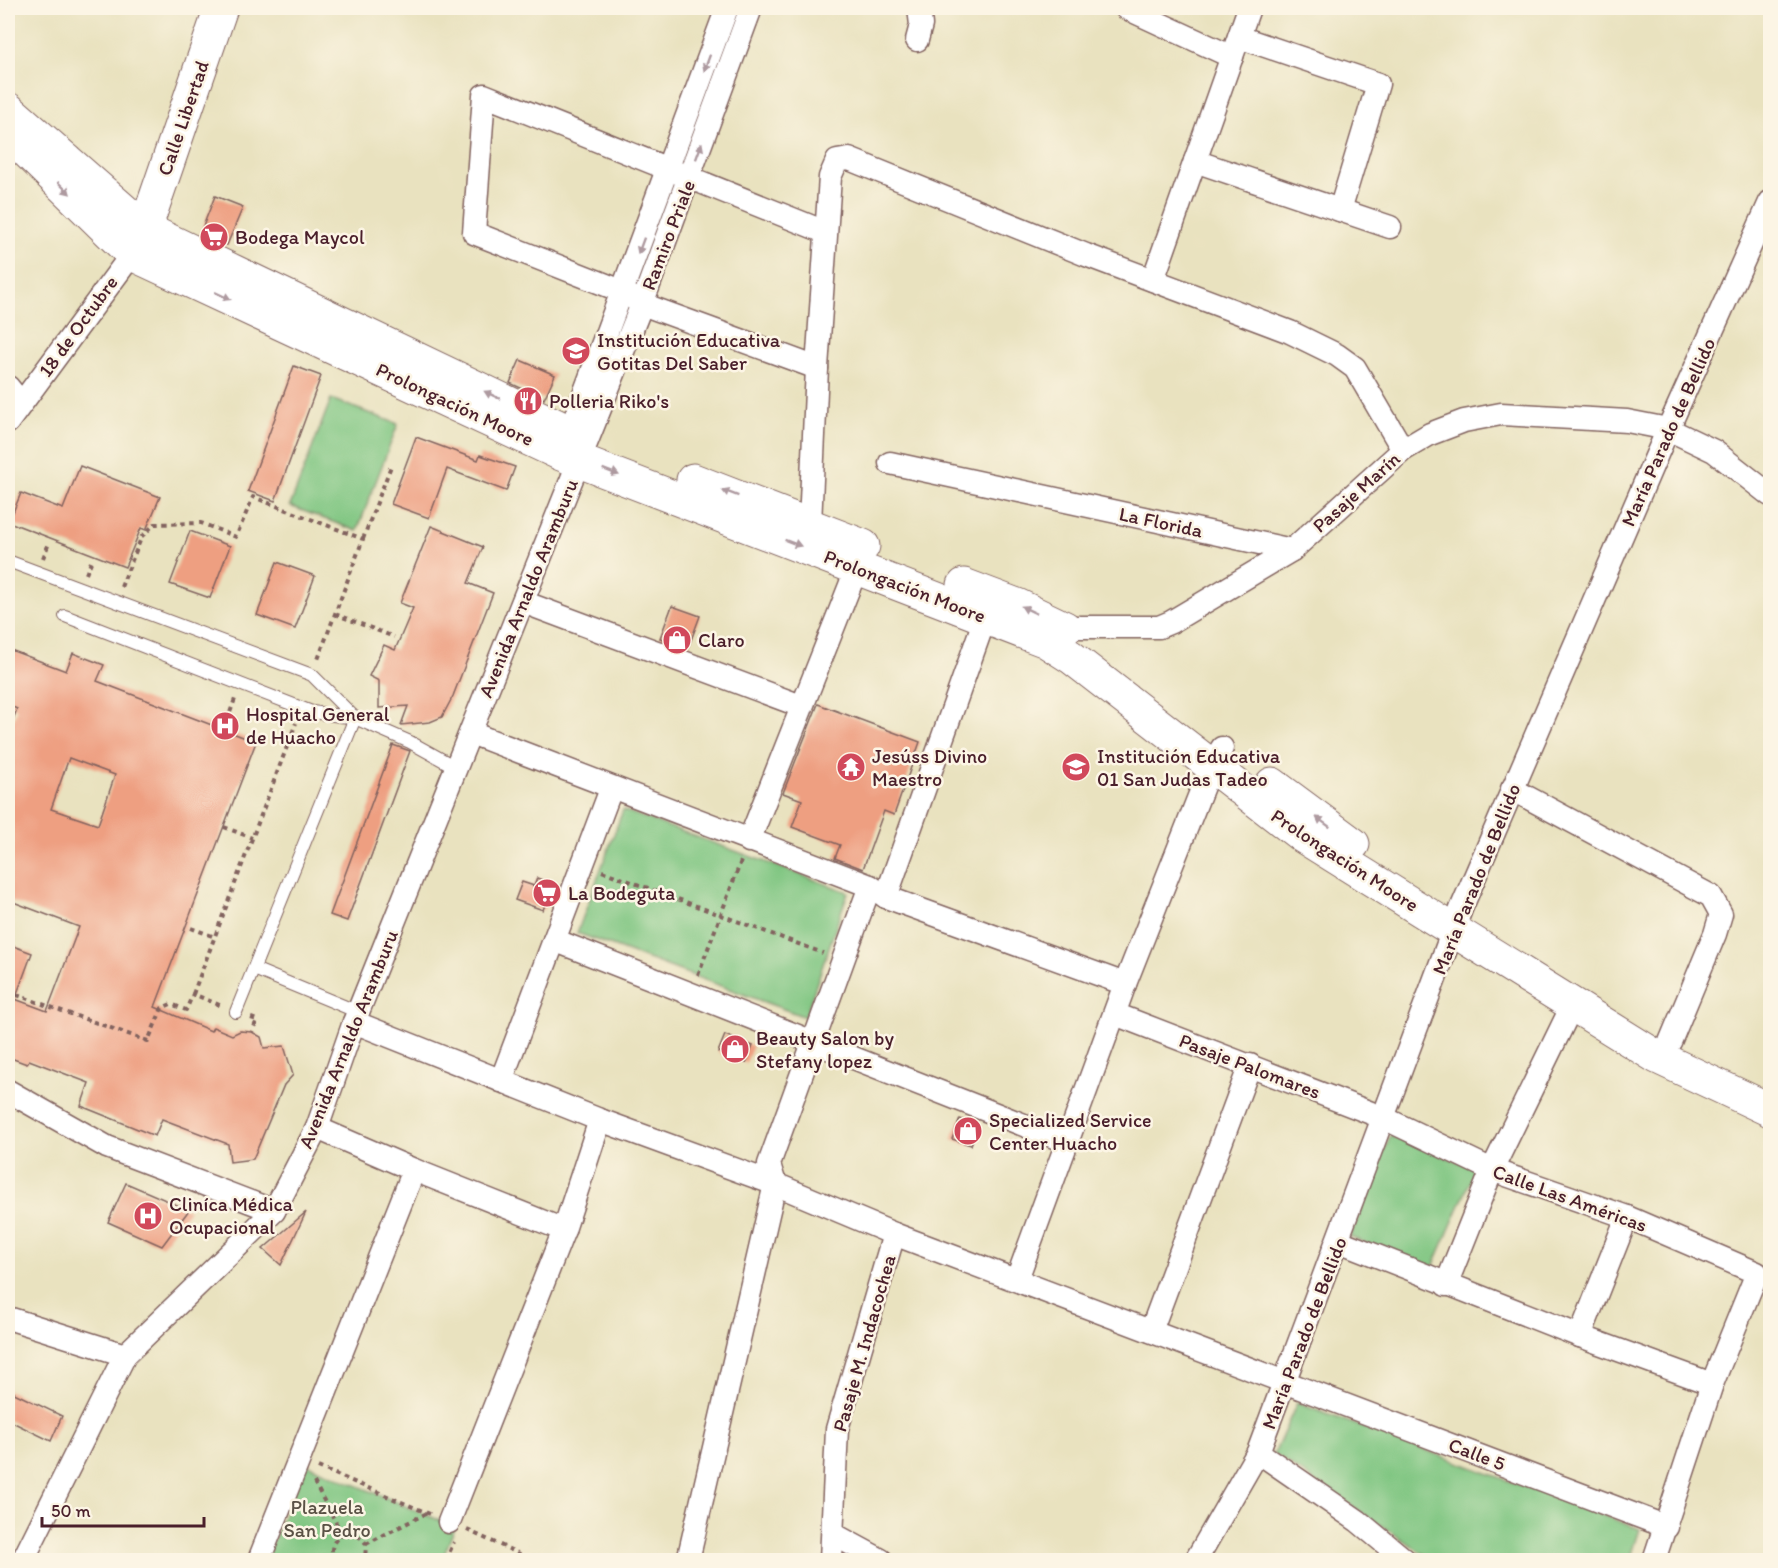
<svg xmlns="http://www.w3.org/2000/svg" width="1778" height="1568" font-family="Itim,sans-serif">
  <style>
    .green { fill: #80c682; stroke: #657256; stroke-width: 1.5 }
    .building { fill: #ee9f81; fill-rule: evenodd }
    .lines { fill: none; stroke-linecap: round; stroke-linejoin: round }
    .lane-casing { stroke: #82635f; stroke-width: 14 }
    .street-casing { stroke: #82635f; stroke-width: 25 }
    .secondary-casing { stroke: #82635f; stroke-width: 35 }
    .path { stroke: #82635f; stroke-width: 4; stroke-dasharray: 4.5 4.5; stroke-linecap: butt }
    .lane { stroke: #fff; stroke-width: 12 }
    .street { stroke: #fff; stroke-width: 22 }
    .secondary { stroke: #fff; stroke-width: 33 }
    .oneway { fill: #ae9aa0 }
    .labels { text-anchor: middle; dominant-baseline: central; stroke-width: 5; stroke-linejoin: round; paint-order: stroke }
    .street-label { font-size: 20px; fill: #4a1f2b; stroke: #fcf5e5 }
    .poi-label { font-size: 20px; fill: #4a1f2b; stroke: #fcf5e5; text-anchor: start }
    .park-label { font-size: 20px; fill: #5a5145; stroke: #fcf5e5 }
  </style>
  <rect width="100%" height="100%" fill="#fcf5e5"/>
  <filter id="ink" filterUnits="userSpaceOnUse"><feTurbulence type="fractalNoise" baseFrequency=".0167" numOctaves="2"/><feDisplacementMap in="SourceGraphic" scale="12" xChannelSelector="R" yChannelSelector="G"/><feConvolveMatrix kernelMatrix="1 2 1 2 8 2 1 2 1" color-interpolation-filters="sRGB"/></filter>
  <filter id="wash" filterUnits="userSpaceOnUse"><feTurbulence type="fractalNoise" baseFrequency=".008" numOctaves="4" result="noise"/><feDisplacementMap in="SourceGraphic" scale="24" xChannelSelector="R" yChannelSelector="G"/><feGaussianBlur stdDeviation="1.35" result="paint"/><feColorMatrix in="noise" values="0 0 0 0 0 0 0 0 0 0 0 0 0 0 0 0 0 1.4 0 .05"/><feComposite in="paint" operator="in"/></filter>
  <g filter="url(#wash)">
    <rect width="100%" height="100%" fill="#e9e2bf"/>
    <!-- green -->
    <g class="green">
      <polygon points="331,399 398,424 357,531 290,506"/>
      <polygon points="623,810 848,892 805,1017 577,933"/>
      <polygon points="1390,1136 1476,1168 1432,1269 1350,1237"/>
      <polygon points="1297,1403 1640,1529 1630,1560 1433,1560 1274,1454"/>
      <polygon points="304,1463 455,1527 442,1560 266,1560"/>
    </g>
    <g id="blocks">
      <!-- building -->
      <g class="building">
        <polygon points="215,196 243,207 227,245 200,234"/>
        <polygon points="520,360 555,375 544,399 510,383"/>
        <polygon points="294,366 321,376 275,501 248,491"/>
        <polygon points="416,437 478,460 480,455 515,467 506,491 447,469 429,518 391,504"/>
        <polygon points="80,466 160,497 146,530 141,528 125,567 9,522 21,493 63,509"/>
        <polygon points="431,526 483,547 468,583 493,593 453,696 442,717 430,722 401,725 408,706 379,708 379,681 369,676 384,645 395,650 413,608 400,603"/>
        <polygon points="190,531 230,546 210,598 170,584"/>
        <polygon points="277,562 315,576 295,629 257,615"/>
        <polygon points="672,606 700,616 688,648 660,638"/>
        <path d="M8,649L66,671L73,653L104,665L97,681L256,742L155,1007L211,1031L213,1027L232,1035L240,1031L252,1032L261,1037L264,1048L284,1046L293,1075L284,1085L253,1159L230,1162L228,1144L162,1119L155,1136L81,1106L89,1083L29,1060L27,1064L8,1057V944L32,953L15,999L47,1011L79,927L8,900V733L17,709L8,705ZM69,758L115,775L98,825L51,809Z"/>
        <polygon points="818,704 920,742 894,815 884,811 863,869 835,858 840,845 792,827 802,800 783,793"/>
        <polygon points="393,745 410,751 347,921 330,915"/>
        <polygon points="537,878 553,884 543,910 515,900 522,882 534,886"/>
        <polygon points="725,1035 753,1046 746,1063 718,1052"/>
        <polygon points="960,1119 978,1125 971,1145 952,1139"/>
        <polygon points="126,1183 189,1210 162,1246 108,1222"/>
        <polygon points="306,1212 281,1265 263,1249"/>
        <polygon points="8,1390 62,1416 51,1441 8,1420"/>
      </g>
    </g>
  </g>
  <g filter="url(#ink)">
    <use href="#blocks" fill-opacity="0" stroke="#82635f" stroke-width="1.5"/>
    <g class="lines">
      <!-- lane casing -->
      <g class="lane-casing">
        <g id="lane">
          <polyline points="8,561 312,675 355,718 312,712 65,616"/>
          <polyline points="254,969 358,1012"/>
          <polyline points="236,1012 355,718 410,742 457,768"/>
        </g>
      </g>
      <!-- street casing -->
      <g class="street-casing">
        <g id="street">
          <polyline points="1126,8 1232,57"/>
          <polyline points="1239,37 1378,84 1340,210"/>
          <polyline points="917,40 921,25 919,8"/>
          <polyline points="1195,161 1390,227"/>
          <polyline points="1153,280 1249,8"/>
          <polyline points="817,368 642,304 624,292 474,233 484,95 825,232"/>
          <polyline points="8,387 21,403"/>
          <polyline points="8,422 132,254"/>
          <polyline points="565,445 727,8"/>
          <polyline points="890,463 1292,550"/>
          <polyline points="810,524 817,368 830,177 837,161 849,159 1086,255 1290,332 1337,355 1355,368 1403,450"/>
          <polyline points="523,602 801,706"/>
          <polyline points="1055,634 1063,627 1159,627 1171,622 1292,550 1403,450 1430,434 1464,421 1501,414 1627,421 1668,429 1714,451 1770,495"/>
          <polyline points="471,733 870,886 886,897 1125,984"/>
          <polyline points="1512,789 1711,896 1721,914 1715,934 1670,1042"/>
          <polyline points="749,841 862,555"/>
          <polyline points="886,897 990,604"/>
          <polyline points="554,940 1067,1142"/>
          <polyline points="1115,1014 1384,1118 1492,1170 1627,1217 1757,1273 1712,1384 1654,1560"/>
          <polyline points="354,1022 600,1120 775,1184 894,1234 1667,1527"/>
          <polyline points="501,1081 611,789"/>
          <polyline points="8,1091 107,1147 274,1211"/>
          <polyline points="317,1128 414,1170 564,1230"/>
          <polyline points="1339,1241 1580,1336 1712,1384"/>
          <polyline points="1017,1279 1125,984 1211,766 1222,748"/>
          <polyline points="1446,1285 1492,1170 1572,1006"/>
          <polyline points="8,1318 125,1355"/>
          <polyline points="1151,1331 1250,1065"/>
          <polyline points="1580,1336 1627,1217"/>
          <polyline points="1258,1452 1358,1521 1405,1560"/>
          <polyline points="449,1522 564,1230 600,1120"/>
          <polyline points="833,1534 881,1560"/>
          <polyline points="23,1560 125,1355 274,1211 317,1128 354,1022 642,304 751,8"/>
          <polyline points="259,1560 414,1170"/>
          <polyline points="688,1560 775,1184 769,1164 870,886"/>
          <polyline points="831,1560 837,1429 894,1234"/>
          <polyline points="1196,1560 1258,1452 1461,909 1668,429 1770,202"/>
        </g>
      </g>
      <!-- secondary casing -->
      <g class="secondary-casing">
        <g id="secondary">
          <polyline points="8,109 145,229 580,437"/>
          <polyline points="8,133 132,254 561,454 1046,641 1071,657 1302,836 1657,1057 1770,1110"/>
          <polyline points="136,246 145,229 221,8"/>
          <polyline points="693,480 863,546"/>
          <polyline points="964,585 1017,605 1065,628"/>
          <polyline points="1272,784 1353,844"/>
        </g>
      </g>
      <!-- path -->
      <g class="path">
        <polyline points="363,539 391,466"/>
        <polyline points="43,558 49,543"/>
        <polyline points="86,574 91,562"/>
        <polyline points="121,587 142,536 155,524 201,523 236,537 253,497 363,539 317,662"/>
        <polyline points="335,614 394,637"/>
        <polyline points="224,729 235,699"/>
        <polyline points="224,827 252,838"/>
        <polyline points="602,871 823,953"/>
        <polyline points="191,928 215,937"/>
        <polyline points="698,975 741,861"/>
        <polyline points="8,992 148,1041 162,1008 171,1004 186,1010 193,994 222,1006"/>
        <polyline points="193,994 296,723"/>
        <polyline points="251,1018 257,1020 252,1032"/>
        <polyline points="318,1467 430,1514"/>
        <polyline points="314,1482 342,1534"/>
        <polyline points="467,1530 533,1560"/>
        <polyline points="366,1544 427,1513"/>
        <path d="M334,1560C324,1537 353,1523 366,1544L365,1560"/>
        <polyline points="446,1560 454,1542"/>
      </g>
      <!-- lane -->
      <use href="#lane" class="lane"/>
      <!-- street -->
      <use href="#street" class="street"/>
      <!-- secondary -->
      <use href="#secondary" class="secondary"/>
    </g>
    <!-- one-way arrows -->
    <defs><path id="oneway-solid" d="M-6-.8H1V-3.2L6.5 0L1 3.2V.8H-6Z" transform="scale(1.5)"/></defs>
    <g class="oneway">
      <use href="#oneway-solid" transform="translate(707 63) rotate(110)"/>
      <use href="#oneway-solid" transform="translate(699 151) rotate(-70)"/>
      <use href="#oneway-solid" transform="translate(64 188) rotate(44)"/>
      <use href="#oneway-solid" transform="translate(641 246) rotate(110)"/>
      <use href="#oneway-solid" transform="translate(223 296) rotate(25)"/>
      <use href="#oneway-solid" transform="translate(492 395) rotate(-154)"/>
      <use href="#oneway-solid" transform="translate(611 472) rotate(21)"/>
      <use href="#oneway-solid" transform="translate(730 493) rotate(-159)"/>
      <use href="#oneway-solid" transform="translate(793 543) rotate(21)"/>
      <use href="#oneway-solid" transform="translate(1029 610) rotate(-154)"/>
      <use href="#oneway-solid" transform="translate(1323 822) rotate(-144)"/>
    </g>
  </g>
  <!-- icons -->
  <defs>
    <g id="supermarket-disc" transform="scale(1.5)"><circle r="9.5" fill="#d1495b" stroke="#fcf5e5"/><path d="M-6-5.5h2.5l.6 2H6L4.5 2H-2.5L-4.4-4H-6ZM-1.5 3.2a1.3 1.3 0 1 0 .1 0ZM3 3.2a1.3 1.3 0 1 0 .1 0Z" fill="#fff"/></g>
    <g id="school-disc" transform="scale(1.5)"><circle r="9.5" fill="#d1495b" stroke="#fcf5e5"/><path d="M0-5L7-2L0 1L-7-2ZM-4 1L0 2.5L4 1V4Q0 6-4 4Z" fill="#fff"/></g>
    <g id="restaurant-disc" transform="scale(1.5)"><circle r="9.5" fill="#d1495b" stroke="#fcf5e5"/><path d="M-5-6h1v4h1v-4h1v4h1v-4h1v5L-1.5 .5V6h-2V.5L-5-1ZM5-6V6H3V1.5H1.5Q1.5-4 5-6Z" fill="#fff"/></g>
    <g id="shop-disc" transform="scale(1.5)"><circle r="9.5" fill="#d1495b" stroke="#fcf5e5"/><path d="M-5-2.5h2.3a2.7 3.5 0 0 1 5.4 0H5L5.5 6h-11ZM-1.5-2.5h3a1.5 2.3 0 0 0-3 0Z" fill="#fff"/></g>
    <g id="hospital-disc" transform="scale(1.5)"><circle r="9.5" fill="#d1495b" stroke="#fcf5e5"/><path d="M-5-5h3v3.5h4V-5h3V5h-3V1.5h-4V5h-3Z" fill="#fff"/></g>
    <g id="temple-disc" transform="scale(1.5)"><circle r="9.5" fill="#d1495b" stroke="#fcf5e5"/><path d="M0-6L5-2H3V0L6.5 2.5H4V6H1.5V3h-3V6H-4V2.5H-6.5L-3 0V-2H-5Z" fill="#fff"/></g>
  </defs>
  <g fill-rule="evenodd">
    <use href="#supermarket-disc" x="214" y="237"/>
    <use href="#school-disc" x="576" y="351"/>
    <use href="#restaurant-disc" x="528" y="401"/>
    <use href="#shop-disc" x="677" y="640"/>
    <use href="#hospital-disc" x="225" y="726"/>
    <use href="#temple-disc" x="851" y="767"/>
    <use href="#school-disc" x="1076" y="767"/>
    <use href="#supermarket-disc" x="547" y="893"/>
    <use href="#shop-disc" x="735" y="1049"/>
    <use href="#shop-disc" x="968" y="1131"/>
    <use href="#hospital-disc" x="148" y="1216"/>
  </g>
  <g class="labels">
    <!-- street labels -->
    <g class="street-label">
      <text transform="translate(183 118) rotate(-71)">Calle Libertad</text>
      <text transform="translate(668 235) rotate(-69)">Ramiro Priale</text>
      <text transform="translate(78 326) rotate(-54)">18 de Octubre</text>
      <text transform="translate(455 404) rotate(25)">Prolongación Moore</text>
      <text transform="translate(1668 432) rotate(-66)">María Parado de Bellido</text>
      <text transform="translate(1356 492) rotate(-42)">Pasaje Marín</text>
      <text transform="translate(1161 522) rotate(12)">La Florida</text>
      <text transform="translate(905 586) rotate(21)">Prolongación Moore</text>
      <text transform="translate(528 588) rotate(-68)">Avenida Arnaldo Aramburu</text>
      <text transform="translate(1345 860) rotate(33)">Prolongación Moore</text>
      <text transform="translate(1476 879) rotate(-68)">María Parado de Bellido</text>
      <text transform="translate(348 1039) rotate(-68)">Avenida Arnaldo Aramburu</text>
      <text transform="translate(1250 1066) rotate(21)">Pasaje Palomares</text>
      <text transform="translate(1570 1198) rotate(20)">Calle Las Américas</text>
      <text transform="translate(1304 1333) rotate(-69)">María Parado de Bellido</text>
      <text transform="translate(864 1343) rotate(-74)">Pasaje M. Indacochea</text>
      <text transform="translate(1477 1454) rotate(21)">Calle 5</text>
    </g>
    <!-- poi labels -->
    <g class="poi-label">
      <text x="235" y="237">Bodega Maycol</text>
      <text x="597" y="340">Institución Educativa<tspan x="597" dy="23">Gotitas Del Saber</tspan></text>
      <text x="549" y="401">Polleria Riko's</text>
      <text x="698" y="640">Claro</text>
      <text x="246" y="714">Hospital General<tspan x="246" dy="23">de Huacho</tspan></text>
      <text x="872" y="756">Jesúss Divino<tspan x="872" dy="23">Maestro</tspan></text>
      <text x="1097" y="756">Institución Educativa<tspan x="1097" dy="23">01 San Judas Tadeo</tspan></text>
      <text x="568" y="893">La Bodeguta</text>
      <text x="756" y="1038">Beauty Salon by<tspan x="756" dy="23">Stefany lopez</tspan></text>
      <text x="989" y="1120">Specialized Service<tspan x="989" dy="23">Center Huacho</tspan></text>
      <text x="169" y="1204">Cliníca Médica<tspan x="169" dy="23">Ocupacional</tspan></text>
    </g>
    <!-- park labels -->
    <g class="park-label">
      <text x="327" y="1507">Plazuela<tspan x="327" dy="23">San Pedro</tspan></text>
    </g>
  </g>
  <!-- margin -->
  <rect width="1778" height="1568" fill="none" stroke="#fcf5e5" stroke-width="30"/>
  <!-- scale -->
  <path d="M42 1517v9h162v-9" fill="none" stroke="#4a1f2b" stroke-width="3"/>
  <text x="51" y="1517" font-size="18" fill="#4a1f2b" stroke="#fcf5e5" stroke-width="4.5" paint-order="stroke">50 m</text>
</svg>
